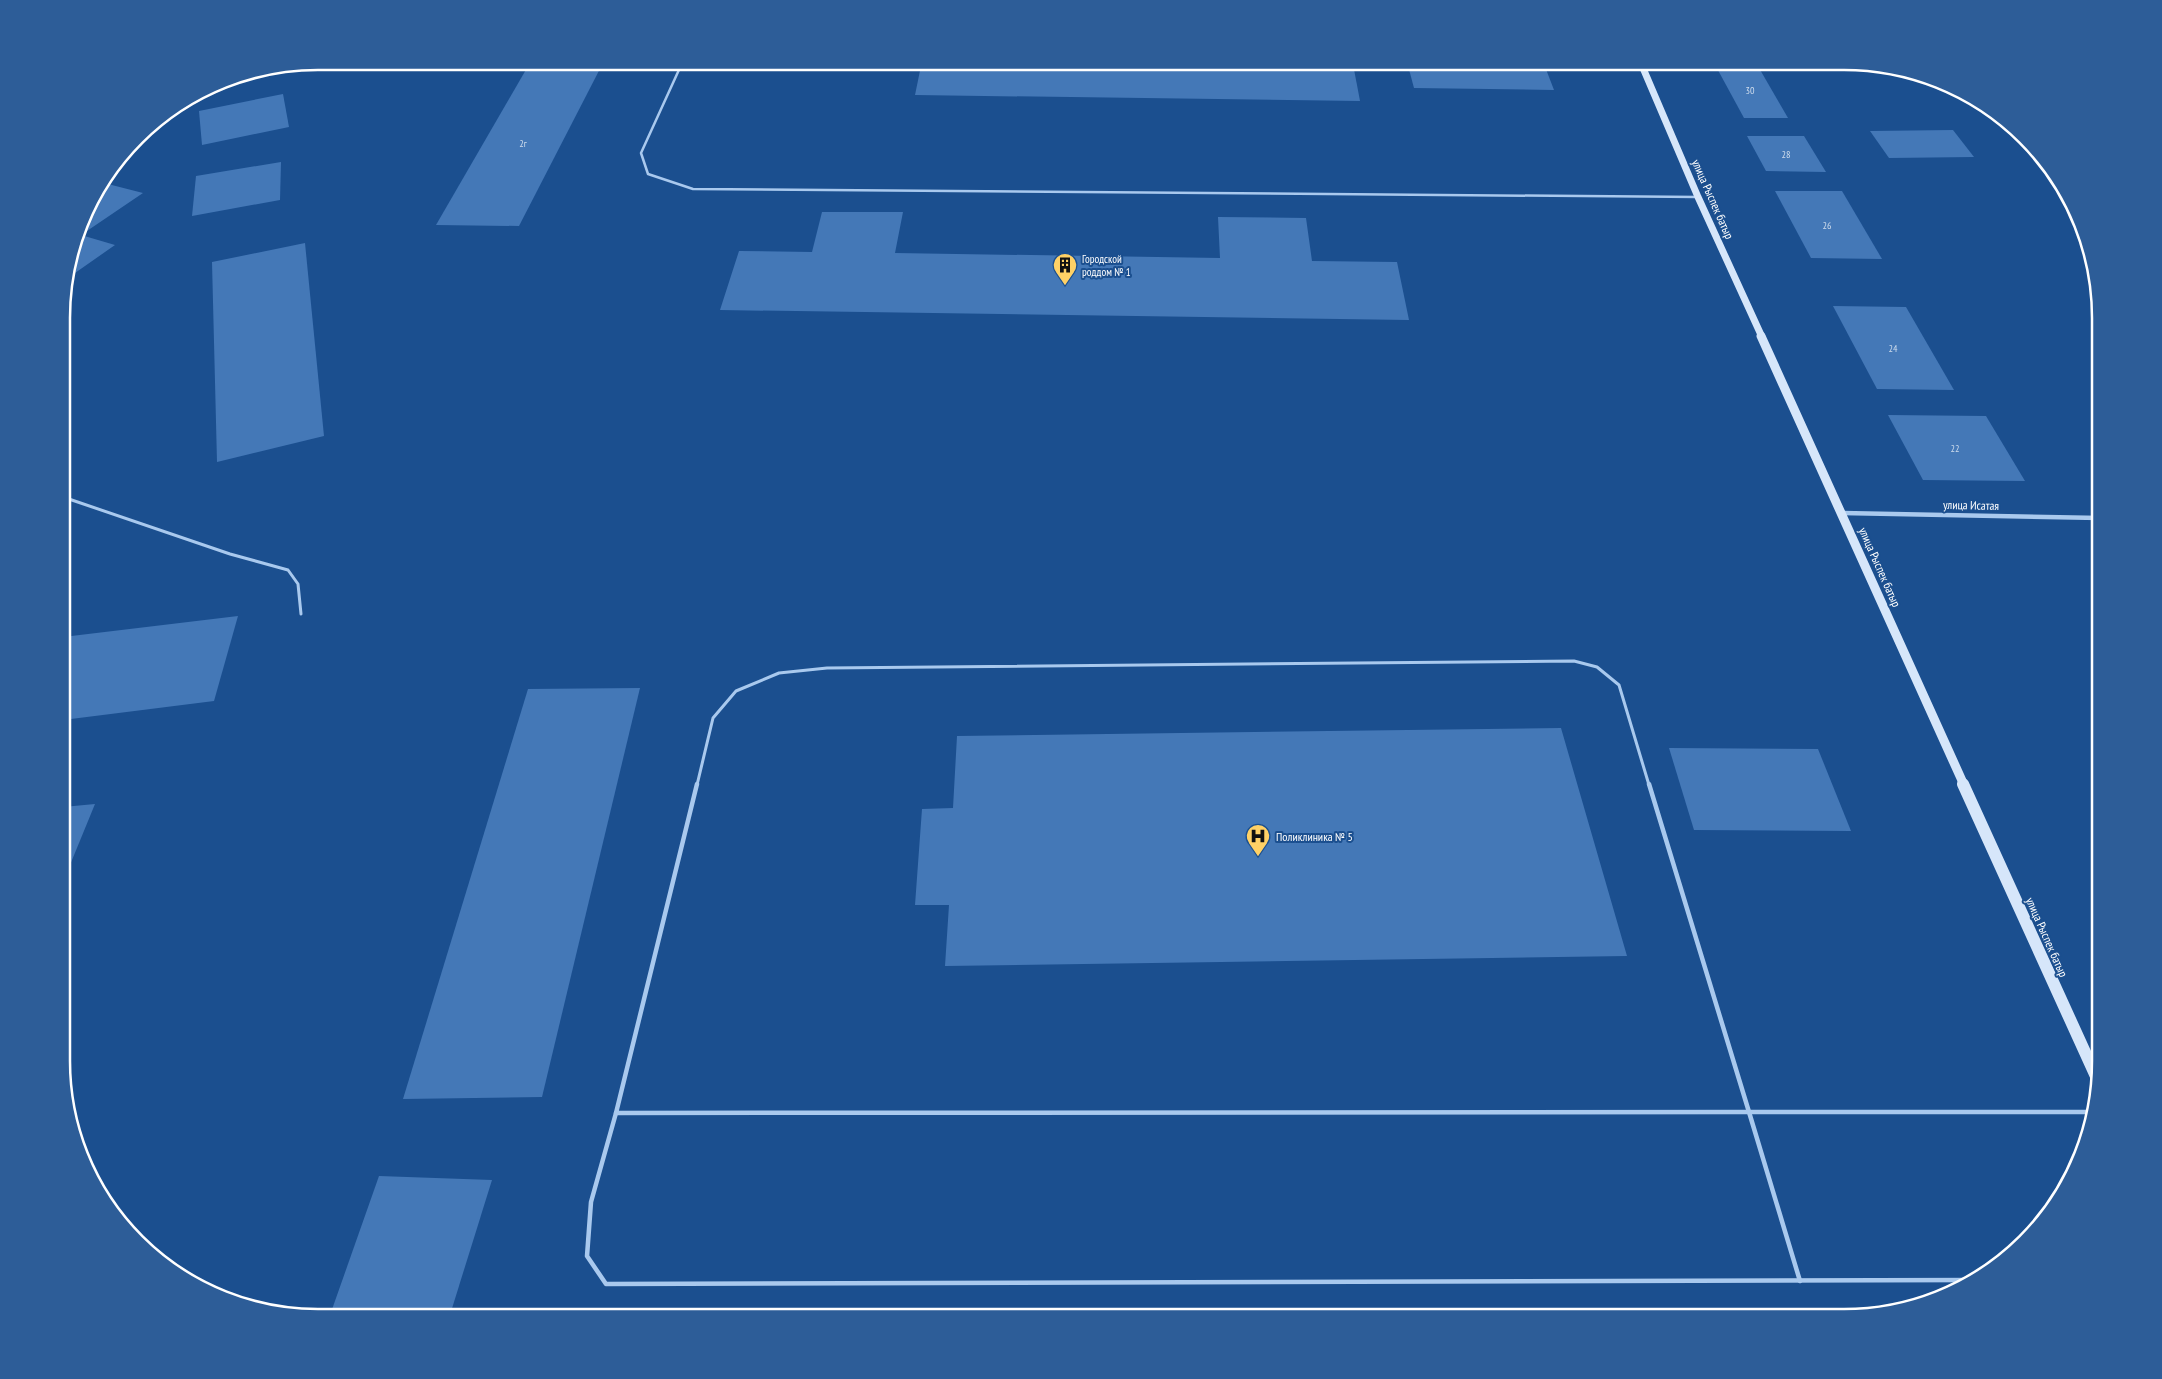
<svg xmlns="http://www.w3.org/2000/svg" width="2162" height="1379" font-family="'PT Sans Narrow',sans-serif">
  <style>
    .building { fill: #4478b7 }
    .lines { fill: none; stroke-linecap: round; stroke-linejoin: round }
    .lane-far2 { stroke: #a9c9ee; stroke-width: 2.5 }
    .lane-far1 { stroke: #a9c9ee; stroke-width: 3 }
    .lane { stroke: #a9c9ee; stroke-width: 4.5 }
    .street { stroke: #a9c9ee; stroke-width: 4.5 }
    .secondary-far2 { stroke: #d6e6fa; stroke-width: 7 }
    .secondary-far1 { stroke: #d6e6fa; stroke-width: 9 }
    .secondary { stroke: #d6e6fa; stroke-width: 12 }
    .labels { text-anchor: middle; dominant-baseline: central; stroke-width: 4; stroke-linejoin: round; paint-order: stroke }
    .number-label { font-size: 10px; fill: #d0dded }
    .far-poi-label { font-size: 11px; fill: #fff; stroke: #1b4f8f; text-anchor: start }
    .street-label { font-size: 12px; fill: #fff; stroke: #1b4f8f }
    .poi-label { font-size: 12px; fill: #fff; stroke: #1b4f8f; text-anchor: start }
    .rim { fill: none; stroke: #fff; stroke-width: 2.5 }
  </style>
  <rect width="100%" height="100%" fill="#1b4f8f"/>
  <!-- building -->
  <g class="building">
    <polygon points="531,61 604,61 519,226 436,225"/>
    <polygon points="922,61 1353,64 1360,101 915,95"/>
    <polygon points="1713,61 1755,61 1788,118 1744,118"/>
    <polygon points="1407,62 1544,64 1554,90 1414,88"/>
    <polygon points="283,94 289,127 202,145 199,111"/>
    <polygon points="1953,130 1974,157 1889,158 1870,131"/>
    <polygon points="1747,136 1804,136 1826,172 1766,171"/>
    <polygon points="281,162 280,200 192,216 196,176"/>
    <polygon points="104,183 143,193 81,235 115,245 65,280 88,204"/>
    <polygon points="1775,191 1842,191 1882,259 1811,258"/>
    <polygon points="822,212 903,212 895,253 1220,258 1218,217 1306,218 1312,261 1397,262 1409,320 720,310 739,251 812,252"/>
    <polygon points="305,243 324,436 217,462 212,262"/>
    <polygon points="1833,306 1906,307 1954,390 1877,389"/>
    <polygon points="1888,415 1986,416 2025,481 1923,480"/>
    <polygon points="238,616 214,701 63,720 63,637"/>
    <polygon points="640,688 542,1097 403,1099 528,689"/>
    <polygon points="1561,728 1627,956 945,966 949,905 915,905 922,809 953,808 957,736"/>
    <polygon points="1669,748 1818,749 1851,831 1694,830"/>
    <polygon points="95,804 63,882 63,807"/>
    <polygon points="379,1176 492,1180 449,1318 329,1318"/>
  </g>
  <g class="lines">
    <!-- lane-far2 -->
    <polyline class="lane-far2" points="683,61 641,153 648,174 693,189 1698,197"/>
    <!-- lane-far1 -->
    <g class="lane-far1">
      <polyline points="63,497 230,554 288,570 298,584 301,614"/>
      <polyline points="697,785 713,718 736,691 779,673 827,668 1574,661 1597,667 1619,685 1649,785"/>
    </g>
    <!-- lane -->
    <g class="lane">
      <polyline points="697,784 616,1113 1749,1112"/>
      <polyline points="1649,784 1749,1112"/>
      <polyline points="1749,1112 1800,1281"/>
      <polyline points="1749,1112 2093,1112"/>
      <polyline points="616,1113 591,1202 587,1256 606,1284 1976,1280"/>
    </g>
    <!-- street -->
    <polyline class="street" points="1842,513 2100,518"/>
    <!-- secondary-far2 -->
    <polyline class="secondary-far2" points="1640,61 1698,197 1762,337"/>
    <!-- secondary-far1 -->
    <polyline class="secondary-far1" points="1761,336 1964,785"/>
    <!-- secondary -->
    <polyline class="secondary" points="1963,784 2099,1083"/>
  </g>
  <!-- icons -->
  <defs>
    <g id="building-pin" transform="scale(1.25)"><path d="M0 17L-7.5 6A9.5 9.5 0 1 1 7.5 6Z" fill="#ffd166" stroke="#1b4f8f"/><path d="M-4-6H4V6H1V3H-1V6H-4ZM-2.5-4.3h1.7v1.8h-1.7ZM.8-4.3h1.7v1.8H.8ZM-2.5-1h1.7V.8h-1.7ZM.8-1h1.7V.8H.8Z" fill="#111"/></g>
    <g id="hospital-pin" transform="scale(1.25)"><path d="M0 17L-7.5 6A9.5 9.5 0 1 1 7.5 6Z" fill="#ffd166" stroke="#1b4f8f"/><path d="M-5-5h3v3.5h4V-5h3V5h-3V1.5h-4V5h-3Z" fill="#111"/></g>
  </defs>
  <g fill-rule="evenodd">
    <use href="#building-pin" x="1065" y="265"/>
    <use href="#hospital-pin" x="1258" y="836"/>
  </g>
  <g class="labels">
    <!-- number labels -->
    <g class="number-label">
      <text x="1750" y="90">30</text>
      <text x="523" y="143">2г</text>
      <text x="1786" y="154">28</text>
      <text x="1827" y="225">26</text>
      <text x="1893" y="348">24</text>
      <text x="1955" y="448">22</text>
    </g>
    <!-- far-poi labels -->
    <g class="far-poi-label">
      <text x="1082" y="259">Городской<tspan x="1082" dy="13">роддом № 1</tspan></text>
    </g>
    <!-- street labels -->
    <g class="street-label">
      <text transform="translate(1713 199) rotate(66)">улица Рыспек батыр</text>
      <text transform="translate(1971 505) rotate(1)">улица Исатая</text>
      <text transform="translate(1880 567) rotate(66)">улица Рыспек батыр</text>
      <text transform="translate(2047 937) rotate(66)">улица Рыспек батыр</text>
    </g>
    <!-- poi labels -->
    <g class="poi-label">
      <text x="1276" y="836">Поликлиника № 5</text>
    </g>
  </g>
  <!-- crop -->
  <path d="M0 0H2162V1379H0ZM318 70H1844A248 248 0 0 1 2092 318V1061A248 248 0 0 1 1844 1309H318A248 248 0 0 1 70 1061V318A248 248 0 0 1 318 70Z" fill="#2d5d98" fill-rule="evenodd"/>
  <path class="rim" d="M318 70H1844A248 248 0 0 1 2092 318V1061A248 248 0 0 1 1844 1309H318A248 248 0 0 1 70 1061V318A248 248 0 0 1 318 70Z"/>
</svg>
